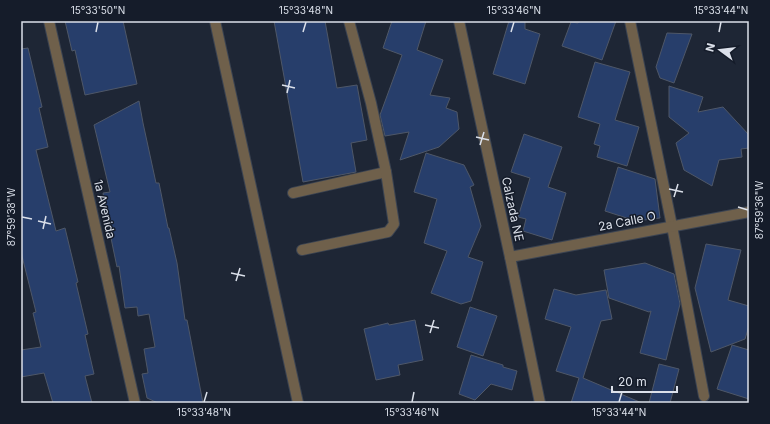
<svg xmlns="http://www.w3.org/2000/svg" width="770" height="424" font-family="Inter,sans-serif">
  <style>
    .building { fill: #273e6b; stroke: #4e5768 }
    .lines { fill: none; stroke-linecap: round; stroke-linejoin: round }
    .minor-casing { stroke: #3c4452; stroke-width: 12 }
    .minor { stroke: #6f604b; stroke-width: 10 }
    .ticks { fill: none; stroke: #dbe0ea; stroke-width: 1.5 }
    .labels { text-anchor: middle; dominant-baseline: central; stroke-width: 3; stroke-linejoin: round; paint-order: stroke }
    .street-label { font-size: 12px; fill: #dbe0ea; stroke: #151c2a }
    .neatline { fill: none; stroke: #dbe0ea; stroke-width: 1.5 }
    .ticks-label { font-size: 10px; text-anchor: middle; fill: #dbe0ea }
  </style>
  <rect width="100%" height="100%" fill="#1e2635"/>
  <!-- building -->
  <g class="building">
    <polygon points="65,21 123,21 137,84 85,95 75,50 72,51"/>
    <polygon points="274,21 325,21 337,88 357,85 367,140 351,143 356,172 303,182"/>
    <polygon points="392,21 426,21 417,50 443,60 430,95 450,98 446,108 457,112 459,129 439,147 400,160 409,132 385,136 380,115 402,55 383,48"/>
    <polygon points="509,21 525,21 525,29 540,34 525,84 493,74"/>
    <polygon points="579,21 616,21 602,60 562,46 571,22 578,23"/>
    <polygon points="667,33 692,34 674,83 660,78 656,67"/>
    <polygon points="28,48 42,107 39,108 48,147 36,150 56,231 65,228 78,282 76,283 88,334 85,335 94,374 85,376 92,403 53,403 44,373 21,377 21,350 41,347 33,313 36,312 21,252 21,49"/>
    <polygon points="595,62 630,72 615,120 639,127 627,166 597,157 600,146 594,144 600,124 578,117"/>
    <polygon points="669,86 703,97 698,112 723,107 749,135 749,148 741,149 742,157 719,160 712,186 684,170 676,143 689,133 669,117"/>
    <polygon points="139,101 143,123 156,183 159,183 168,228 169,228 177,263 185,320 187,320 203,403 158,403 147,398 142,374 148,373 144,349 155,347 149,314 138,316 137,307 125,308 119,266 117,267 112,243 103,193 110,192 94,125"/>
    <polygon points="524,134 562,147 548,187 566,193 552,240 523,231 526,219 518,217 530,178 511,172"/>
    <polygon points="426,153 464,165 474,185 470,187 481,226 468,257 483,262 471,301 461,304 431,293 447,251 424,243 437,199 414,192"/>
    <polygon points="618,167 655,179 660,218 636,221 605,211"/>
    <polygon points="706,244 741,250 728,300 749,306 749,326 745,339 711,352 695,288"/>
    <polygon points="645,263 674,274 680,304 666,360 640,353 651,311 649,312 609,298 604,270"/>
    <polygon points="554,289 576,295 606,290 612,319 601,321 583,378 642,403 571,403 579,378 556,371 571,327 545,319"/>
    <polygon points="470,307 497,316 483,356 457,347"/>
    <polygon points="415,320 423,360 398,365 400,375 376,380 364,329 388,323 389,325"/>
    <polygon points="732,345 749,350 749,399 717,389"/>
    <polygon points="471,355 503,365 503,367 517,371 512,390 491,384 475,400 459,394"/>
    <polygon points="659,364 679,369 670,403 649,403"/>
  </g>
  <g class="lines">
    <!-- minor casing -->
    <g class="minor-casing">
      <g id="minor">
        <polyline points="49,21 135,403"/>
        <polyline points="215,21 298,403"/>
        <polyline points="459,21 510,257 540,403"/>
        <polyline points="630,21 672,226 704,396"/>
        <polyline points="293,193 386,172"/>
        <polyline points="302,250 388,232 394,224 386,172 371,103 349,21"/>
        <polyline points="510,257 749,212"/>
      </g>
    </g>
    <!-- minor -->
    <use href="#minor" class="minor"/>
  </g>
  <!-- ticks -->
  <path class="ticks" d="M96,32L98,22M303,32L306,22M511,32L514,22M719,32L721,22M282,85L295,88M287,93L290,80M476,137L489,140M480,145L484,132M669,189L683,192M674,197L678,184M738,207L748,210M22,217L32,219M38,221L51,224M43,229L46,216M231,273L245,276M236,281L240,268M425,325L439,328M430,333L434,320M204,402L207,392M412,402L414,392M619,402L622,392"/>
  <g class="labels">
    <!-- street labels -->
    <g class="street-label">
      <text transform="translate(105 209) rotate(77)">1a Avenida</text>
      <text transform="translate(513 209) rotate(78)">Calzada NE</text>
      <text transform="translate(627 221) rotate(-11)">2a Calle O</text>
    </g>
  </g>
  <!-- border -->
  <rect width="770" height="424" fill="none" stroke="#151c2a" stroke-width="44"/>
  <!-- north arrow -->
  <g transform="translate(720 50) rotate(285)" stroke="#151c2a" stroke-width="3" paint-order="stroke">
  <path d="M0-3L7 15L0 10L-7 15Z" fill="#dbe0ea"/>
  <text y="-6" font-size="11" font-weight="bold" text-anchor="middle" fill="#dbe0ea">N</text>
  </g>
  <!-- scale -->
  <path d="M612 386v6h65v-6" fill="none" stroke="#dbe0ea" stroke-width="2"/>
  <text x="618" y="386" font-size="12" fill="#dbe0ea" stroke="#151c2a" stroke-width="3" paint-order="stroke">20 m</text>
  <rect x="22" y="22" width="726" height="380" class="neatline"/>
  <g class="ticks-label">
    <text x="98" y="14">15°33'50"N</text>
    <text x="306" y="14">15°33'48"N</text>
    <text x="514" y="14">15°33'46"N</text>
    <text x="721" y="14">15°33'44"N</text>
    <text transform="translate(759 210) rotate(-90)" y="4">87°59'36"W</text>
    <text transform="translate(11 217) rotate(-90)" y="4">87°59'38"W</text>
    <text x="204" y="416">15°33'48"N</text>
    <text x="412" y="416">15°33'46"N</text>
    <text x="619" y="416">15°33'44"N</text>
  </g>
</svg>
